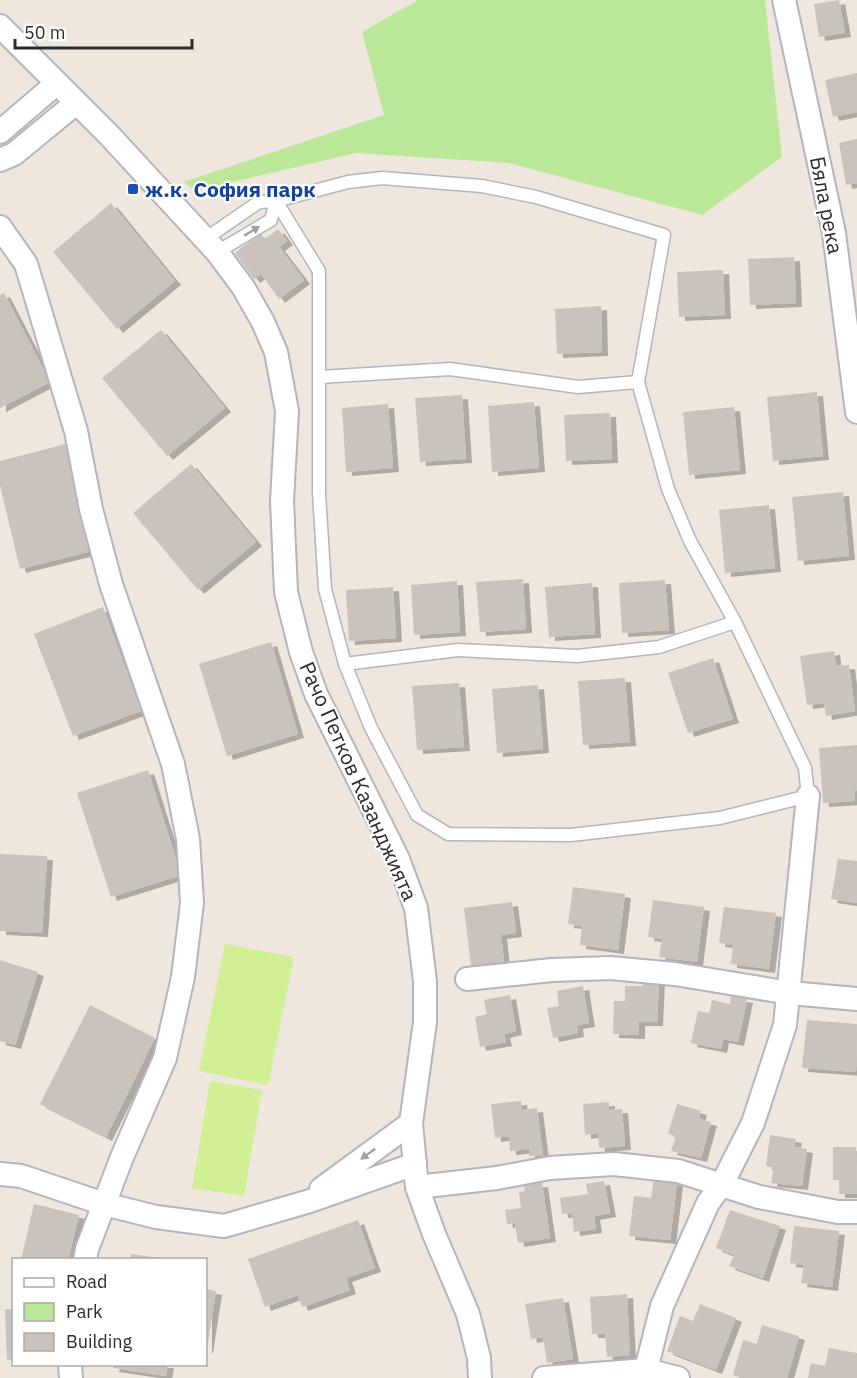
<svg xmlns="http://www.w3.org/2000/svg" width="857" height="1378" font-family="'IBM Plex Sans',sans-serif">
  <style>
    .green { fill: #bbe898 }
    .pitch { fill: #d1ef93 }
    .building { fill: #cac3bd; filter: url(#shadow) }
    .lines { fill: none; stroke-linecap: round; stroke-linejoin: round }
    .service-casing { stroke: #b2b6c0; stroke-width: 15 }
    .minor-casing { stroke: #b2b6c0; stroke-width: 26 }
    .service { stroke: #fff; stroke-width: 12 }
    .minor { stroke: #fff; stroke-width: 22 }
    .oneway { fill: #a0a0a0 }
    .transit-dot { fill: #1a4fb4; stroke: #fff; stroke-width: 2 }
    .labels { text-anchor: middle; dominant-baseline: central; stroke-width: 4.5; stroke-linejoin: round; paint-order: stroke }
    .transit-label { font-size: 21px; font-weight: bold; fill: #164399; stroke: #fff; text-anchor: start }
    .street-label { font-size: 21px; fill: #2c2c2c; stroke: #fff }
  </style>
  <defs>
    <filter id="shadow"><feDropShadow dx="6" dy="4" stdDeviation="0" flood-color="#0004"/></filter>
  </defs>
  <rect width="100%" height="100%" fill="#efe6de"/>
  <!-- green -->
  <polygon class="green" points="418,0 765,0 782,157 702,215 509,163 356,153 194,191 184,182 384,115 362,32"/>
  <!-- pitch -->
  <g class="pitch">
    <polygon points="225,944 294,957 268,1085 199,1071"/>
    <polygon points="210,1081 262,1090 244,1196 192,1188"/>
  </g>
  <!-- building -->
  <g class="building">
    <polygon points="839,0 845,33 819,37 814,4"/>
    <polygon points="857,73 857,112 833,117 825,80"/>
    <polygon points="857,139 857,183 846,185 839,143"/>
    <polygon points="111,203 175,281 117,329 53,252"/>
    <polygon points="278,229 287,241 279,247 304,280 279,299 261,274 254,279 235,253 260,233 265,239"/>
    <polygon points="794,257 796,303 750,305 748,259"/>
    <polygon points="723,270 725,315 679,317 677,272"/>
    <polygon points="4,293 50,382 0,408 0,295"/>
    <polygon points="601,306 602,352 557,354 555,309"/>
    <polygon points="161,330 225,408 167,456 102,378"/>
    <polygon points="817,392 823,456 773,461 767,397"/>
    <polygon points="462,395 466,459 420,462 415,398"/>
    <polygon points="534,402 539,468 492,472 488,406"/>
    <polygon points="388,404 393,468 346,472 342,408"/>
    <polygon points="734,407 740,470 689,475 683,412"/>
    <polygon points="610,413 612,459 566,461 564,415"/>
    <polygon points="66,444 92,551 20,569 0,486 0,461"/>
    <polygon points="191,464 256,542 198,590 133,513"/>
    <polygon points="843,492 849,556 798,561 792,497"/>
    <polygon points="769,505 775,568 725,573 719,510"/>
    <polygon points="523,579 526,629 480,632 476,582"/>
    <polygon points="665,580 669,630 622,633 619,583"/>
    <polygon points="457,581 460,632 414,635 411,585"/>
    <polygon points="592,583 595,634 549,637 545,587"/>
    <polygon points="393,587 396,638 349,641 346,590"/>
    <polygon points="103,607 141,711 73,736 34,634"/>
    <polygon points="271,642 298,734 227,756 199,664"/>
    <polygon points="834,651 836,666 849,665 855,711 826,716 824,703 807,705 800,656"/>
    <polygon points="713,658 733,719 688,733 668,673"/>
    <polygon points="625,678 630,742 583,745 578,681"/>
    <polygon points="459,683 464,747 417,750 412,686"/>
    <polygon points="538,685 543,749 497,753 492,689"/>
    <polygon points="857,745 857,790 854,791 855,801 823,803 819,748"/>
    <polygon points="148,770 181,875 111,897 77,793"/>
    <polygon points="0,854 47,856 42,933 0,931"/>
    <polygon points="838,859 857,861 857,903 831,899"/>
    <polygon points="573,887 625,894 618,950 580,945 582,926 568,924"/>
    <polygon points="653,900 704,907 697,962 659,957 662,939 648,937"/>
    <polygon points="512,902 516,933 501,935 504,962 471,966 464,908"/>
    <polygon points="724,907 776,913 769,969 731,964 733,945 719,943"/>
    <polygon points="0,960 38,972 15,1045 0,1041"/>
    <polygon points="643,978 659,979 657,1022 639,1022 639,1035 613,1034 614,1001 625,1001 625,986 643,986"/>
    <polygon points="583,986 589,1023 577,1025 578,1033 553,1038 547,1008 559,1006 557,991"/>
    <polygon points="510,995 516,1031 504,1034 506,1042 480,1047 475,1017 487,1014 484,1000"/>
    <polygon points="731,996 747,999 738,1042 723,1039 721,1049 691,1043 698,1011 709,1013 712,1000 730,1004"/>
    <polygon points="90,1005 155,1038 106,1137 40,1104"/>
    <polygon points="807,1020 857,1024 856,1072 802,1068"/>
    <polygon points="521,1101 522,1110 537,1108 543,1155 529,1156 529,1149 510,1151 509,1136 495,1138 491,1104"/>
    <polygon points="609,1102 609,1110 622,1109 625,1146 599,1148 598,1133 585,1135 583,1104"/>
    <polygon points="677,1104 701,1111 699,1119 711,1122 701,1158 671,1151 676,1137 668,1133"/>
    <polygon points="770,1135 796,1139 794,1147 807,1149 802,1186 771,1183 774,1168 766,1166"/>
    <polygon points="833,1147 856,1147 857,1194 839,1194 839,1180 833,1180"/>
    <polygon points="654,1179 677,1182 670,1240 629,1236 634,1196 651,1198"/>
    <polygon points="604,1181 610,1213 594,1216 596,1229 574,1232 572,1213 562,1214 560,1198 588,1194 586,1184"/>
    <polygon points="542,1183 550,1238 518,1243 515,1223 507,1224 505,1210 521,1208 519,1192 525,1191 524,1185"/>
    <polygon points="34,1204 79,1215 68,1260 21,1260"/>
    <polygon points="730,1210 780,1226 763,1278 729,1266 734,1255 716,1248"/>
    <polygon points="358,1220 375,1268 346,1278 350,1290 302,1307 298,1295 265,1307 248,1259"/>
    <polygon points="794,1226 839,1231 832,1287 801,1283 804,1265 790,1263"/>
    <polygon points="131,1254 160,1258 160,1260 130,1260"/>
    <polygon points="206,1289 216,1291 207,1349 206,1349"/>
    <polygon points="627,1294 630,1355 607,1357 605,1334 592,1334 590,1297"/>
    <polygon points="563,1298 573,1359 547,1363 543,1337 531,1339 525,1304"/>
    <polygon points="700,1304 736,1318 716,1370 667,1351 680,1316 693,1321"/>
    <polygon points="5,1309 14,1309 14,1359 7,1360"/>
    <polygon points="762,1325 799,1336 787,1378 742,1378 733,1375 743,1340 757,1344"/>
    <polygon points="829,1348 857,1353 857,1378 808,1378 811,1363 825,1366"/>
    <polygon points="114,1364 168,1364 166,1376 113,1368"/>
  </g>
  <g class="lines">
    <!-- service casing -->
    <g class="service-casing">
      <g id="service">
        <polyline points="205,239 259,202 276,201 348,182 382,178 482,186 536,197 664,235 638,382 668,489 690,541 735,622 805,768 808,796 720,818 571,835 448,834 417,815 371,728 345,664 325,589 319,493 319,271 276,201"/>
        <polyline points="217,252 271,220 276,201"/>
        <polyline points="320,377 450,369 578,387 638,382"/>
        <polyline points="345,664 458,650 577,656 659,647 735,622"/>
      </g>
    </g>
    <!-- minor casing -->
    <g class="minor-casing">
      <g id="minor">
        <polyline points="784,0 834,233 857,412"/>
        <polyline points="0,26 109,135 217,252 243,287 263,322 276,352 287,411 282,501 286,592 301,652 316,694 398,859 416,908 425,981 425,1022 411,1123 417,1187 434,1234 468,1314 479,1358 480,1378"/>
        <polyline points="0,132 56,84"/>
        <polyline points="0,160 14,154 76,103"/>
        <polyline points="0,227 26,264 76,431 91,509 111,584 173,764 188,839 192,903 183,977 165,1058 122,1157 87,1249 85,1260"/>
        <polyline points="467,979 552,970 610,968 675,974 790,993 857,999"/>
        <polyline points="0,1174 21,1176 104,1204 156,1217 224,1226 310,1201 415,1164"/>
        <polyline points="417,1187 497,1178 550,1168 614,1164 678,1171 759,1197 838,1212 857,1212"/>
        <polyline points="321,1189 411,1123"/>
        <polyline points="70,1364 71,1378"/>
        <polyline points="646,1370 662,1306 708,1203 722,1184 753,1123 785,1025 808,796"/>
        <polyline points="544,1378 646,1370 678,1378"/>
      </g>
    </g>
    <!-- service -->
    <use href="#service" class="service"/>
    <!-- minor -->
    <use href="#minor" class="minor"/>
  </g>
  <!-- one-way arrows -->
  <defs><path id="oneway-solid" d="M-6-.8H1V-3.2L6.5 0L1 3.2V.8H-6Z" transform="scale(1.5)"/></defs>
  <g class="oneway">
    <use href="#oneway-solid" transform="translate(252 231) rotate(-31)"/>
    <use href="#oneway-solid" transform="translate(368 1154) rotate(144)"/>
  </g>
  <!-- markers -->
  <rect class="transit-dot" x="127" y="183" width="12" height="12" rx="3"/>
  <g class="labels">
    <!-- transit labels -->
    <g class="transit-label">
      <text x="145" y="189">ж.к. София парк</text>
    </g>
    <!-- street labels -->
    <g class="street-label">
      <text transform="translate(827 205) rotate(79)">Бяла река</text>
      <text transform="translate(359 781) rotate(66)">Рачо Петков Казанджията</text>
    </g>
  </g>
  <!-- legend -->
  <rect x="12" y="1258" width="195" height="108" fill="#ffffff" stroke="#ababab" stroke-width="1.5"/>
  <rect x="24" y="1278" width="30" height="9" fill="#ffffff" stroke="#ababab" stroke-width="1.5"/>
  <text x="66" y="1288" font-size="18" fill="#2c2c2c">Road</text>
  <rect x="24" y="1303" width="30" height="18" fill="#bbe898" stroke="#ababab" stroke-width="1.5"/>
  <text x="66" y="1318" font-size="18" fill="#2c2c2c">Park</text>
  <rect x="24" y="1333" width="30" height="18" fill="#cac3bd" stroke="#ababab" stroke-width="1.5"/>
  <text x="66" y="1348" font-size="18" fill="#2c2c2c">Building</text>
  <!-- scale -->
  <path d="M15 39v9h177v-9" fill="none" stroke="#2c2c2c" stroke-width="3"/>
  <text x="24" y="39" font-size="18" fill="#2c2c2c" stroke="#ffffff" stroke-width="4.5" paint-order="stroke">50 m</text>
</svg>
